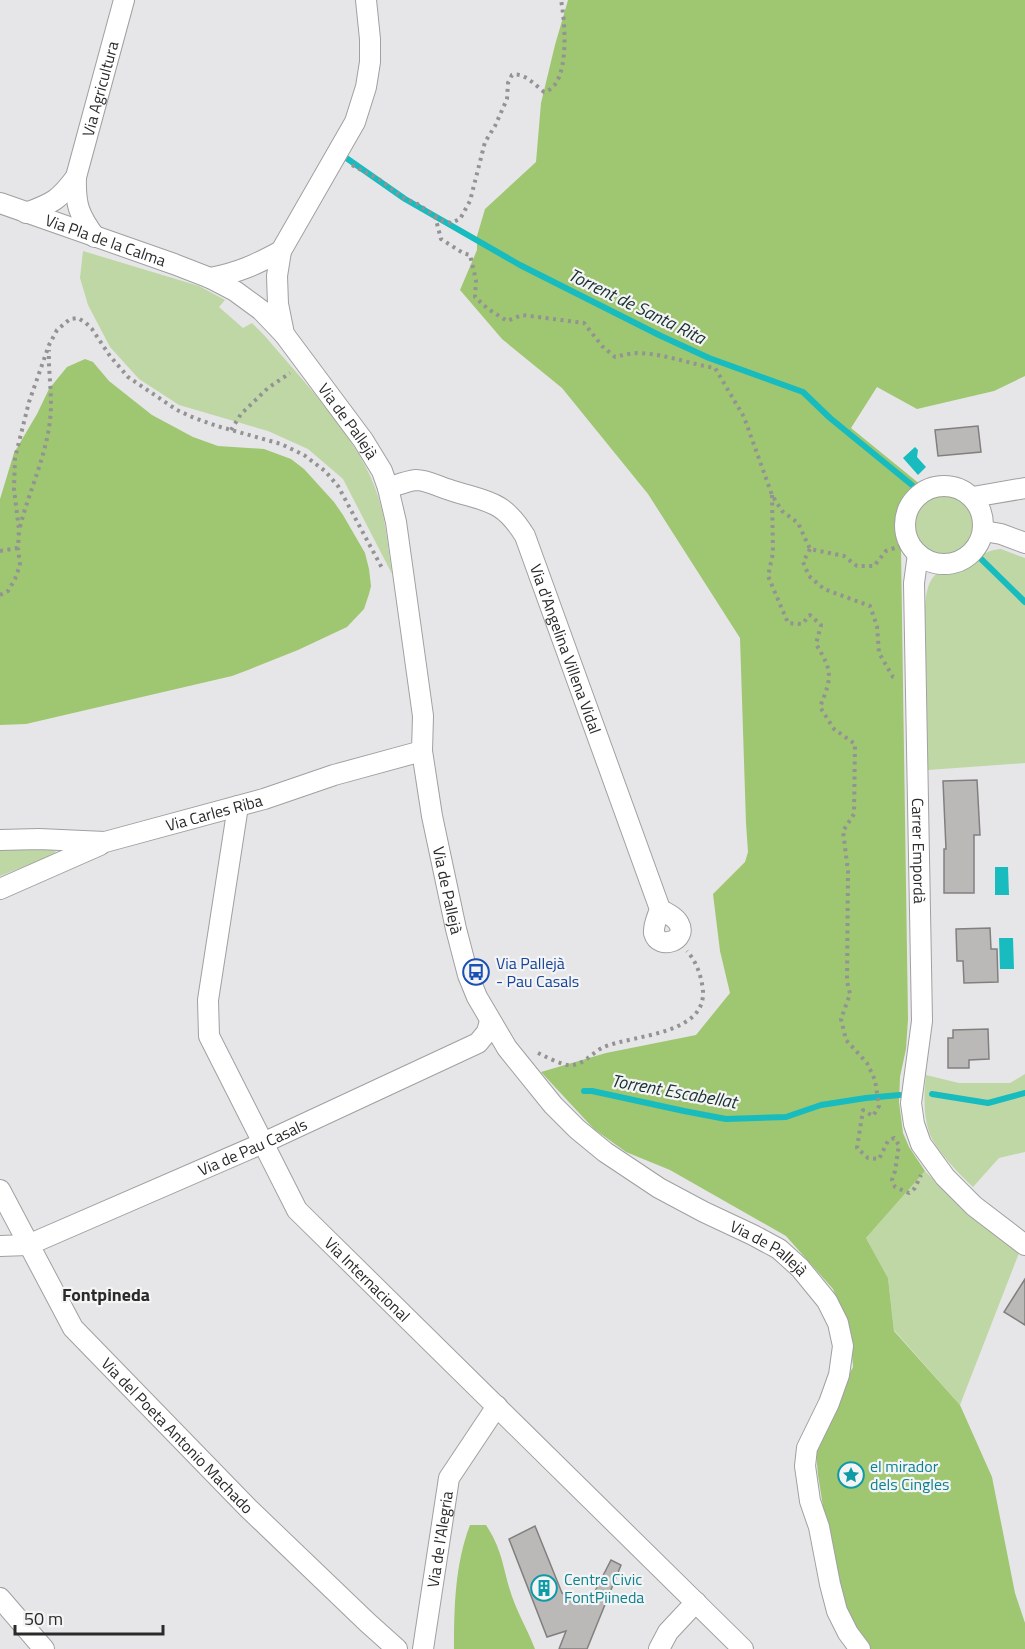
<svg xmlns="http://www.w3.org/2000/svg" width="1025" height="1649" font-family="'Titillium Web',sans-serif">
  <style>
    .green { fill: #bfd7a5 }
    .forest { fill: #9fc671 }
    .water { fill: #18bbbe }
    .lines { fill: none; stroke-linecap: round; stroke-linejoin: round }
    .stream { stroke: #18bbbe; stroke-width: 6 }
    .building { fill: #bbb9b8; stroke: #82807f; stroke-width: 1.5 }
    .minor-casing { stroke: #a0a0a2; stroke-width: 22 }
    .path { stroke: #939394; stroke-width: 4; stroke-dasharray: 3 4.5; stroke-linecap: butt }
    .minor { stroke: #fff; stroke-width: 20 }
    .labels { text-anchor: middle; dominant-baseline: central; stroke-width: 4.5; stroke-linejoin: round; paint-order: stroke }
    .street-label { font-size: 16px; fill: #2a2a2b; stroke: #f4f4f5 }
    .transit-label { font-size: 16px; fill: #164399; stroke: #f4f4f5; text-anchor: start }
    .culture-label { font-size: 16px; fill: #0d838f; stroke: #f4f4f5; text-anchor: start }
    .water-label { font-size: 18px; font-style: italic; fill: #183030; stroke: #f4f4f5 }
    .neighbourhood-label { font-size: 18px; font-weight: bold; fill: #2a2a2b; stroke: #f4f4f5 }
  </style>
  <rect width="100%" height="100%" fill="#e6e6e8"/>
  <!-- green -->
  <g class="green">
    <path d="M83,251L199,286L225,300L219,307L243,328L252,323L264,335C302,380 361,440 378,496C386,521 388,548 392,574L343,479L308,449L268,431L179,405L139,379L110,347L88,305L80,278Z"/>
    <circle cx="945" cy="525" r="32"/>
    <path d="M1001,549L1025,558V763L928,770L925,607C926,596 927,579 939,572C947,568 958,569 967,565C980,558 984,550 1001,549Z"/>
    <polygon points="0,847 52,848 56,852 48,857 0,876"/>
    <path d="M1025,1074V1152L999,1158L973,1187C960,1175 934,1148 929,1132C923,1113 924,1094 926,1075L959,1083H1010Z"/>
    <polygon points="925,1171 967,1214 1019,1253 960,1405 894,1330 888,1278 866,1238"/>
  </g>
  <!-- forest -->
  <g class="forest">
    <path d="M568,0H1025V376L994,391L917,409L877,387L851,428L921,485C894,493 899,528 901,549L908,1019L906,1049L900,1077L899,1102L903,1133L909,1147L925,1171L866,1238L888,1278L894,1331L960,1405L992,1477L1015,1593L1025,1623V1649H866L848,1633L832,1563L818,1475L815,1440L853,1367L850,1329L833,1289L786,1236L670,1170L626,1152L594,1129L541,1072L606,1053L696,1035L730,993L720,951L713,894L745,862L748,852L746,823L740,638L648,494L562,388L502,339L460,290L477,250V236L485,209L536,162L541,103L555,45Z"/>
    <polygon points="85,359 93,362 109,381 152,415 193,437 218,446 264,449 291,459 304,469 334,502 343,515 365,553 369,569 371,586 369,594 364,609 347,627 298,650 248,670 232,676 26,724 0,725 0,499 14,453 37,414 49,389 67,367"/>
    <path d="M470,1525H486C501,1548 502,1562 509,1587C515,1609 527,1628 535,1649H454C454,1607 455,1564 470,1525Z"/>
  </g>
  <!-- water -->
  <g class="water">
    <polygon points="915,447 918,450 917,457 926,467 918,475 903,458"/>
    <polygon points="995,867 1008,867 1009,895 995,895"/>
    <polygon points="999,938 1013,938 1014,969 1000,969"/>
  </g>
  <g class="lines">
    <!-- stream -->
    <g class="stream">
      <polyline points="342,155 405,199 520,265 661,336 709,358 803,392 830,418 912,485"/>
      <polyline points="976,554 1025,602"/>
      <polyline points="584,1091 592,1091 684,1111 726,1119 786,1117 821,1105 866,1098 900,1095"/>
      <polyline points="932,1094 988,1103 1025,1093"/>
    </g>
  </g>
  <!-- building -->
  <g class="building">
    <polygon points="978,426 981,452 938,456 935,430"/>
    <polygon points="977,780 980,835 974,835 974,893 944,893 944,849 946,849 943,781"/>
    <polygon points="990,928 991,949 997,949 998,982 964,983 963,961 957,961 956,929"/>
    <polygon points="988,1029 989,1059 969,1060 969,1068 948,1068 948,1038 953,1038 953,1030"/>
    <polygon points="1025,1279 1025,1325 1004,1312"/>
    <polygon points="535,1526 562,1593 588,1605 611,1560 621,1565 587,1649 559,1649 566,1631 547,1637 509,1539"/>
  </g>
  <g class="lines">
    <!-- minor casing -->
    <g class="minor-casing">
      <g id="minor">
        <path id="s1" d="M366,0L370,39V62L366,87L355,122L281,251L277,276L278,304L284,334L363,440L382,471L388,488L396,522L423,716L422,751L432,816L456,929L468,975L477,997L507,1048L553,1105L577,1129L605,1152L659,1188L704,1212L753,1235L779,1249L800,1268L827,1301L838,1323L843,1346L839,1375L829,1403L807,1448L805,1466L810,1501L819,1527L830,1584L837,1611L848,1633L860,1649"/>
        <path id="s2" d="M0,203L174,264L210,278L235,291L261,310L284,334"/>
        <path d="M26,213C53,203 59,200 76,177"/>
        <path id="s3" d="M95,237C79,215 75,205 76,177L124,0"/>
        <path d="M210,278C238,273 257,264 281,251"/>
        <circle cx="944" cy="525" r="39"/>
        <path id="s4" d="M388,488C397,485 407,481 416,480C427,480 437,486 447,489C485,502 502,498 525,536L660,909C658,916 653,925 654,933C659,951 688,940 679,924C676,917 666,913 660,909"/>
        <polyline points="973,497 1025,488"/>
        <polyline points="984,531 1001,534 1025,543"/>
        <path id="s5" d="M918,554L914,583L922,1021L911,1103L914,1124L921,1144L945,1177L974,1206L1025,1245"/>
        <path id="s6" d="M238,806L208,1000L209,1036L297,1210L743,1649"/>
        <path id="s7" d="M0,840L39,839L105,842L264,799L334,775L422,751"/>
        <polyline points="0,889 100,845"/>
        <path id="s8" d="M0,1190L73,1328L248,1508L368,1623L397,1649"/>
        <path id="s9" d="M0,1246L28,1245L263,1143L478,1043L487,1032L490,1021"/>
        <polyline points="0,1598 44,1649"/>
        <path id="s10" d="M423,1649L449,1478L497,1406"/>
        <polyline points="659,1649 668,1632 696,1602"/>
      </g>
    </g>
    <!-- path -->
    <g class="path">
      <path d="M352,165L380,180L405,199L416,203L443,221L451,223L460,219L470,201L485,142L495,126L507,99L508,83L512,75C524,72 535,85 544,92C571,86 565,21 561,0"/>
      <path d="M435,216L441,239L463,253L470,255L476,280L475,297L488,309L507,321L522,315L584,323L602,346L615,357C623,355 631,353 639,353C665,354 690,364 715,368L744,417L772,495L782,511L798,523L810,549L844,556L857,566H874L886,551L903,545"/>
      <polyline points="231,430 241,414 268,388 290,373"/>
      <path d="M772,495L773,553L768,576L788,623L802,624L810,615L821,625L816,644C833,672 832,677 820,707L834,729L855,744L854,814L843,831L848,871L847,981L850,994L841,1019L846,1040L867,1063L875,1080L879,1106L873,1116L863,1110L857,1148L868,1158L879,1159L888,1141L894,1138L899,1145L895,1171L892,1180L895,1187L909,1193L915,1188L921,1175"/>
      <path d="M20,527C29,491 46,457 50,420C53,396 48,374 49,350"/>
      <polyline points="810,549 803,562 809,576 824,589 870,606 877,626 879,653 893,677 897,678"/>
      <polyline points="0,551 18,548"/>
      <polyline points="0,595 8,591 15,579 20,565 18,548 19,530 14,489 15,458 29,402 49,345 57,330 70,319 78,318 86,323 92,329 110,356 128,377 177,410 192,417 217,426 281,444 304,455 325,471 338,486 382,568"/>
      <path d="M538,1053C544,1056 562,1065 568,1065C583,1067 592,1052 604,1047C635,1034 713,1035 702,984C700,972 695,960 687,951"/>
    </g>
    <!-- minor -->
    <use href="#minor" class="minor"/>
  </g>
  <!-- icons -->
  <defs>
    <g id="bus-ring" transform="scale(1.35)"><circle r="9.5" fill="#f4f4f5" stroke="#1a4fb4" stroke-width="1.5"/><path d="M-5-6H5V4H4V6H2V4H-2V6H-4V4H-5ZM-3.5-4V0h7V-4ZM-3.5 1.2v1.5H-2V1.2ZM2 1.2v1.5H3.5V1.2Z" fill="#1a4fb4"/></g>
    <g id="sight-ring" transform="scale(1.35)"><circle r="9.5" fill="#f4f4f5" stroke="#0f9aa8" stroke-width="1.5"/><path d="M0-6L1.8-2.2L6-1.7L2.9 1.2L3.7 5.4L0 3.3L-3.7 5.4L-2.9 1.2L-6-1.7L-1.8-2.2Z" fill="#0f9aa8"/></g>
    <g id="building-ring" transform="scale(1.35)"><circle r="9.5" fill="#f4f4f5" stroke="#0f9aa8" stroke-width="1.5"/><path d="M-4-6H4V6H1V3H-1V6H-4ZM-2.5-4.3h1.7v1.8h-1.7ZM.8-4.3h1.7v1.8H.8ZM-2.5-1h1.7V.8h-1.7ZM.8-1h1.7V.8H.8Z" fill="#0f9aa8"/></g>
  </defs>
  <g fill-rule="evenodd">
    <use href="#bus-ring" x="476" y="972"/>
    <use href="#sight-ring" x="851" y="1475"/>
    <use href="#building-ring" x="544" y="1588"/>
  </g>
  <g class="labels">
    <!-- street labels -->
    <g class="street-label">
      <text stroke="none"><textPath href="#s3" startOffset="156">Via Agricultura</textPath></text>
      <text stroke="none"><textPath href="#s2" startOffset="112">Via Pla de la Calma</textPath></text>
      <text stroke="none"><textPath href="#s1" startOffset="465">Via de Pallejà</textPath></text>
      <text stroke="none"><textPath href="#s4" startOffset="276">Via d'Angelina Villena Vidal</textPath></text>
      <text stroke="none"><textPath href="#s7" startOffset="218">Via Carles Riba</textPath></text>
      <text stroke="none"><textPath href="#s5" startOffset="297">Carrer Empordà</textPath></text>
      <text stroke="none"><textPath href="#s1" startOffset="951">Via de Pallejà</textPath></text>
      <text stroke="none"><textPath href="#s9" startOffset="273">Via de Pau Casals</textPath></text>
      <text stroke="none"><textPath href="#s1" startOffset="1455">Via de Pallejà</textPath></text>
      <text stroke="none"><textPath href="#s6" startOffset="526">Via Internacional</textPath></text>
      <text stroke="none"><textPath href="#s8" startOffset="306">Via del Poeta Antonio Machado</textPath></text>
      <text stroke="none"><textPath href="#s10" startOffset="111">Via de l'Alegria</textPath></text>
    </g>
    <!-- transit labels -->
    <g class="transit-label">
      <text x="496" y="963">Via Pallejà<tspan x="496" dy="18">- Pau Casals</tspan></text>
    </g>
    <!-- culture labels -->
    <g class="culture-label">
      <text x="870" y="1466">el mirador<tspan x="870" dy="18">dels Cingles</tspan></text>
      <text x="564" y="1579">Centre Civic<tspan x="564" dy="18">FontPiineda</tspan></text>
    </g>
    <!-- water labels -->
    <g class="water-label">
      <text transform="translate(637 306) rotate(26)">Torrent de Santa Rita</text>
      <text transform="translate(674 1091) rotate(10)">Torrent Escabellat</text>
    </g>
    <!-- neighbourhood labels -->
    <g class="neighbourhood-label">
      <text x="106" y="1294">Fontpineda</text>
    </g>
  </g>
  <!-- scale -->
  <path d="M15 1625v9h148v-9" fill="none" stroke="#2a2a2b" stroke-width="3"/>
  <text x="24" y="1625" font-size="18" fill="#2a2a2b" stroke="#f4f4f5" stroke-width="4.5" paint-order="stroke">50 m</text>
</svg>
